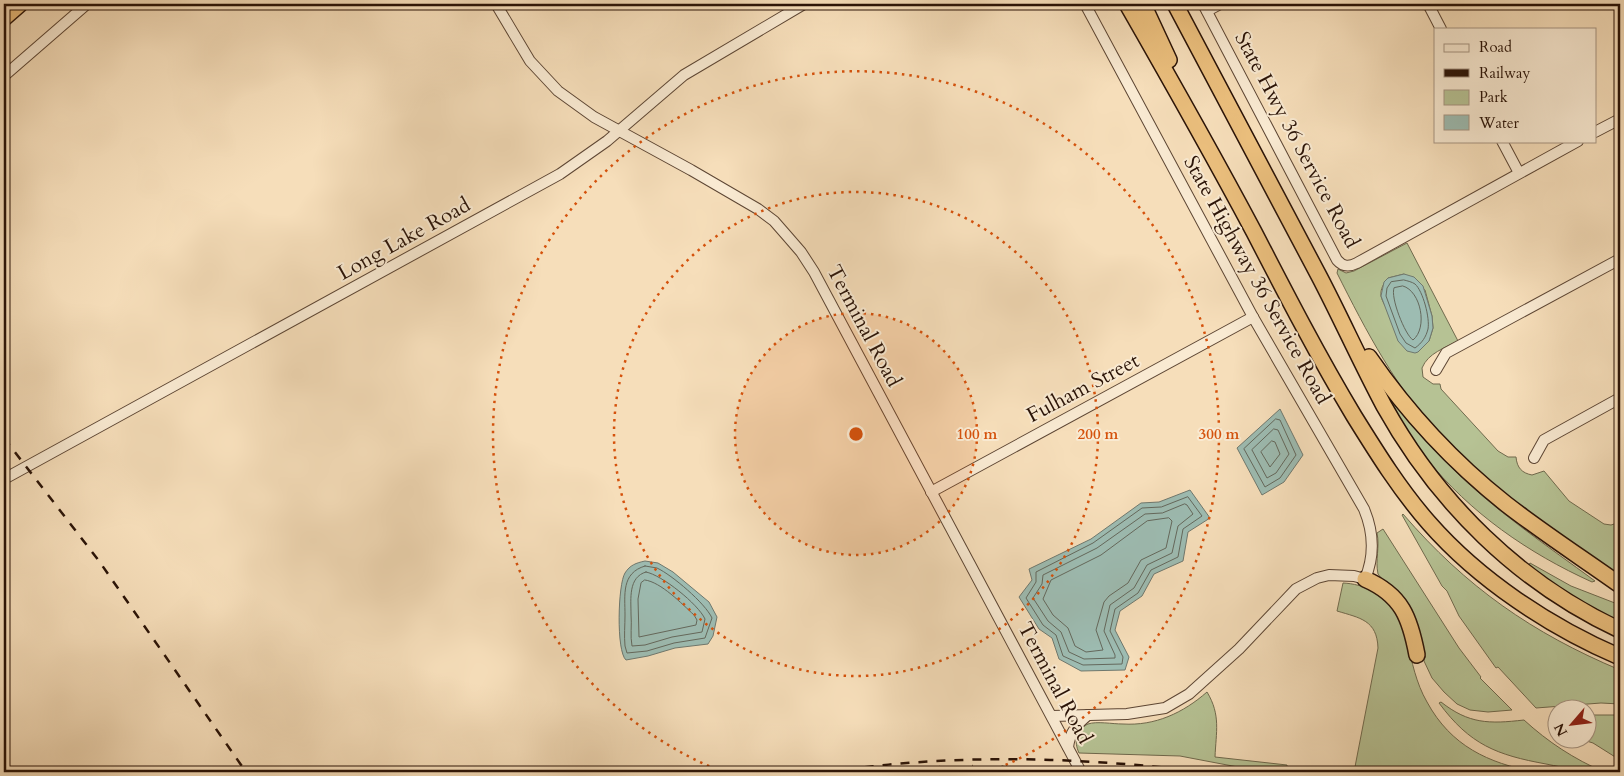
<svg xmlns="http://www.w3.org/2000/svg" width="1624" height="776" font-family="Cardo,serif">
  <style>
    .green { fill: #b6c294; stroke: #706a4e; fill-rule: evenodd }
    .water { fill: #9dbcb2; stroke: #6f786e }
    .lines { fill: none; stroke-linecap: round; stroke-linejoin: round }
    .shore { stroke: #64685c; stroke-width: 1 }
    .minor-casing { stroke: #5d4634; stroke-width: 12 }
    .highway-casing { stroke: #2a1307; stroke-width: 18 }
    .minor { stroke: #f9ead2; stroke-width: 10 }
    .highway { stroke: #ebbf7d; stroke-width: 15 }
    .rail { stroke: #2a1307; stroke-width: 2.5; stroke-dasharray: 9 9; stroke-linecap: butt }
    .ring { fill: none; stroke: #d5520c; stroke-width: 2.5; stroke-dasharray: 2.5 5 }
    .labels { text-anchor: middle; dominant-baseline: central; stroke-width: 4; stroke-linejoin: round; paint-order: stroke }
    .street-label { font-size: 21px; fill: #2a1307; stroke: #f9ead2 }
    .centre { fill: #d5520c; stroke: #f9ead2; stroke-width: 2.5 }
    .ring-label { font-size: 15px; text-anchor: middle; font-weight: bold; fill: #d5520c; stroke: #f9ead2; stroke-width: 4; stroke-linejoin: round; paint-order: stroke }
  </style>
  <rect width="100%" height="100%" fill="#f6deba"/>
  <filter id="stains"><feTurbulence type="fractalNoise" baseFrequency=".004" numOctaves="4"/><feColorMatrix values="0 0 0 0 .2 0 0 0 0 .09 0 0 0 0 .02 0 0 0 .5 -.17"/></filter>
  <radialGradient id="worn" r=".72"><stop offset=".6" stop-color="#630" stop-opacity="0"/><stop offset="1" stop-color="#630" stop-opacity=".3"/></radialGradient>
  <!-- green -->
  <g class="green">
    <path d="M1407,243L1458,341C1445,348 1428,353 1422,368L1423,377L1433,384H1440L1441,389L1498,451L1508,457H1516C1517,468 1522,473 1532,475L1544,471L1569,501L1604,524L1611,525L1620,522V578C1559,534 1495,492 1442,438C1397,390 1366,331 1337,273L1338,269L1346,273L1354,271ZM1404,274L1425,290L1432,316L1433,328L1429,341L1418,352C1410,340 1383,308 1381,296C1380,289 1384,283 1388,278Z"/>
    <path d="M1383,390C1406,416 1426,443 1451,467C1494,510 1546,545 1595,581L1592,582C1528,553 1470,513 1426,458C1409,437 1396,413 1383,390Z"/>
    <path d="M1403,514C1466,587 1532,633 1620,670V704L1601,703L1536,708L1498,667L1496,668L1459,616L1447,591L1442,586L1402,515Z"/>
    <path d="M1383,529L1459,648L1481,677L1480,678L1512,710L1488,712L1470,710L1457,704L1444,692L1432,678L1424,661L1418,626L1378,574C1375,560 1380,547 1377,533Z"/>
    <path d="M1530,563L1571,586L1620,605V621C1587,606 1558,587 1528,566Z"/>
    <path d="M1343,583C1364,584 1381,593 1394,610C1397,614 1401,618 1403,622C1405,628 1406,635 1407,641C1412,662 1416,683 1427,702C1451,746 1488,763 1535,772H1354L1378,648C1377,620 1360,618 1337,611Z"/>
    <path d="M1207,692C1221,715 1216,732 1215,757L1287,765V770L1327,772V769L1343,772H1264L1180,756L1079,753C1074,742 1075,730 1088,724C1097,721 1112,724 1123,724C1155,726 1183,713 1207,692Z"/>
    <path d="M1441,702C1469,724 1489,724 1524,720C1548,742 1574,759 1604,772C1584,772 1566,768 1546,764C1497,755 1470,745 1439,703Z"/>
    <polygon points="1587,715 1620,715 1620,760 1593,743 1580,739 1586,738"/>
  </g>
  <!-- water -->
  <g class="water">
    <polygon points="1404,274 1414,277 1423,286 1432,316 1433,328 1429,341 1418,352 1415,353 1407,351 1398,341 1381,296 1384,282 1388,278"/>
    <polygon points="1280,409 1303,455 1284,482 1262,495 1237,448"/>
    <polygon points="1190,490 1210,518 1188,532 1183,561 1154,574 1142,596 1120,611 1115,630 1129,657 1125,670 1081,671 1059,659 1052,638 1039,629 1019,597 1032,580 1029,569 1091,539 1141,503 1159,502"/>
    <path d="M645,561L658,563L673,572L709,602L717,617L713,636L708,644L675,648L648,656L626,660C616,651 618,584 625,573C630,565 636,563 645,561Z"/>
  </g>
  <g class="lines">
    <!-- shore -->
    <g class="shore">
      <path d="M1404,280C1408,281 1412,282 1415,284C1423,291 1430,318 1428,329C1426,337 1422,343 1415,348L1406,343L1400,334L1386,296L1387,288L1391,282Z"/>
      <path d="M1403,286C1421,291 1428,328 1413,340C1405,335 1390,297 1394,288Z"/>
      <polygon points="1276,419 1280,420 1296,455 1280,478 1265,487 1244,449"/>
      <polygon points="1274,429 1278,430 1289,454 1276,473 1267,478 1252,450"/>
      <polygon points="1272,441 1275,442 1280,454 1270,467 1261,452"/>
      <polygon points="1188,497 1202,516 1183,529 1178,557 1151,570 1138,593 1115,609 1110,631 1123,657 1122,664 1083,665 1063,656 1056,635 1043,625 1026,598 1036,582 1036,572 1093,543 1142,508 1161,507"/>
      <polygon points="1185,504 1187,505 1193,514 1178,526 1172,553 1147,565 1134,588 1110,605 1104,631 1115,655 1115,658 1084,659 1069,652 1061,632 1048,621 1033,598 1042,584 1043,575 1097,548 1145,514 1162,513"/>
      <polygon points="1169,518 1172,521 1166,548 1141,560 1128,583 1109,596 1104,602 1096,630 1103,650 1086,652 1075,646 1068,628 1053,615 1043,599 1051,580 1101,555 1147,521"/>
      <path d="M645,566C649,567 653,567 657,568C672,575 705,603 712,618L705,638L674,643L647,651L627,653L625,646C624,636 625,625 625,615C625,595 621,573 645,566Z"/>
      <path d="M646,572C662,575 698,604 705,619L702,632L672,637L645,645L632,646C630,636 632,625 631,614C631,599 628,577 646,572Z"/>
      <path d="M645,580C661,582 682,604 694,615L697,620L696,625L639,637L638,599L641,583Z"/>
    </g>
    <!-- minor casing -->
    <g class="minor-casing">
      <g id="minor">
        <polyline points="496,4 530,61 558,91 594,117 691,170 758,209 774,221 788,237 801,252 814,272 1081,772"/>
        <path d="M1203,4L1337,260C1343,267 1349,267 1357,263L1578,141"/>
        <polyline points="1428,4 1441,29"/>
        <polyline points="1207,11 1220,4"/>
        <polyline points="4,76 87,4"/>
        <polyline points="1595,132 1620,119"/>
        <polyline points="1502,141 1519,173"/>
        <polyline points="1436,370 1446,353 1620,259"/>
        <polyline points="1534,458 1544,440 1620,398"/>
        <polyline points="4,479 560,174 607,141 684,75 804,4"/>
        <polyline points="931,492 1253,317"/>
        <path d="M1052,716L1127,714L1165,708L1189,694L1239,649L1296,589L1317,578L1329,575L1354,576L1365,579C1375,555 1374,533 1364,509L1253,317L1085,4"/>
        <path d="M1068,747C1070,732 1077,724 1088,715"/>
      </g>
    </g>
    <!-- highway casing -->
    <g class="highway-casing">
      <g id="highway">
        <path d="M1127,4C1170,79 1213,155 1254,232C1286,294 1318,356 1354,416C1377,453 1400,490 1429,523C1479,580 1550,627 1620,657"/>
        <polyline points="1143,4 1169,60"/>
        <path d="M1175,4C1223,94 1271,185 1319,276C1341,318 1361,363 1384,406C1438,503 1519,583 1620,630"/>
        <polyline points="4,18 20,4"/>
        <path d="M1369,357C1407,412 1453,462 1506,504C1542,532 1582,558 1620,585"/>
        <path d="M1365,579C1402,595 1410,618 1417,655"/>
      </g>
    </g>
    <!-- minor -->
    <use href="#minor" class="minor"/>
    <!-- highway -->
    <use href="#highway" class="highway"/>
    <!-- rail -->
    <g class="rail">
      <polyline points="4,438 99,561 246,772"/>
      <path d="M829,772C953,753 1080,757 1204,772"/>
      <polyline points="917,772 940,767"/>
      <polyline points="937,772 973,766"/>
      <polyline points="977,772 1012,765"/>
    </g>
  </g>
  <!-- distance rings -->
  <circle cx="856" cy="434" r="121" fill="#d5520c" fill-opacity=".12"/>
  <g class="ring">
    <circle cx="856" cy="434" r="121"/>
    <circle cx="856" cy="434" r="242"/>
    <path d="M723 772A363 363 0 1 1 989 772"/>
  </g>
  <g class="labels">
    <!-- street labels -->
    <g class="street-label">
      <text transform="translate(1297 140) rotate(62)">State Hwy 36 Service Road</text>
      <text transform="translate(404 239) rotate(-29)">Long Lake Road</text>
      <text transform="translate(1257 280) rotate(61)">State Highway 36 Service Road</text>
      <text transform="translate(864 326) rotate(62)">Terminal Road</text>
      <text transform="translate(1083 388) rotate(-28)">Fulham Street</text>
      <text transform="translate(1055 683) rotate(62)">Terminal Road</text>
    </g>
  </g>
  <circle cx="856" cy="434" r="8" class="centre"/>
  <g class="ring-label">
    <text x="977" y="439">100 m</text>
    <text x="1098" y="439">200 m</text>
    <text x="1219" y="439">300 m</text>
  </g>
  <!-- margin -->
  <rect width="1624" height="776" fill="none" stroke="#f6deba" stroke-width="20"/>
  <rect x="5" y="5" width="1614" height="766" fill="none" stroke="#2a1307" stroke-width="2.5"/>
  <rect x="10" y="10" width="1604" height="756" fill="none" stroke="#2a1307"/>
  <!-- legend -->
  <rect x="1434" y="28" width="162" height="115" fill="#f9ead2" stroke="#a69481"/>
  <rect x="1444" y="44" width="25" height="8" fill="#f9ead2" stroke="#a69481"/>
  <text x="1479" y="52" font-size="15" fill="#2a1307">Road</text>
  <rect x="1444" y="69" width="25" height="8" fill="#2a1307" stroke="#a69481"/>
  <text x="1479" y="78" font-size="15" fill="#2a1307">Railway</text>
  <rect x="1444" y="90" width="25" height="15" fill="#b6c294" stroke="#a69481"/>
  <text x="1479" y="102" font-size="15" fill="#2a1307">Park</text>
  <rect x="1444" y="115" width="25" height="15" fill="#9dbcb2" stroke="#a69481"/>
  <text x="1479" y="128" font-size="15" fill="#2a1307">Water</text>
  <!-- north arrow -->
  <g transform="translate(1572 724) rotate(242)"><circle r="24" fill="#f9ead2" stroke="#a69481"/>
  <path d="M0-4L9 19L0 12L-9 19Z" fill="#8f2418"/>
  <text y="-8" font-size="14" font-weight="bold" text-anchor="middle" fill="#2a1307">N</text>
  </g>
  <rect width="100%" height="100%" filter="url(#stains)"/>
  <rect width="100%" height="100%" fill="url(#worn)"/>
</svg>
